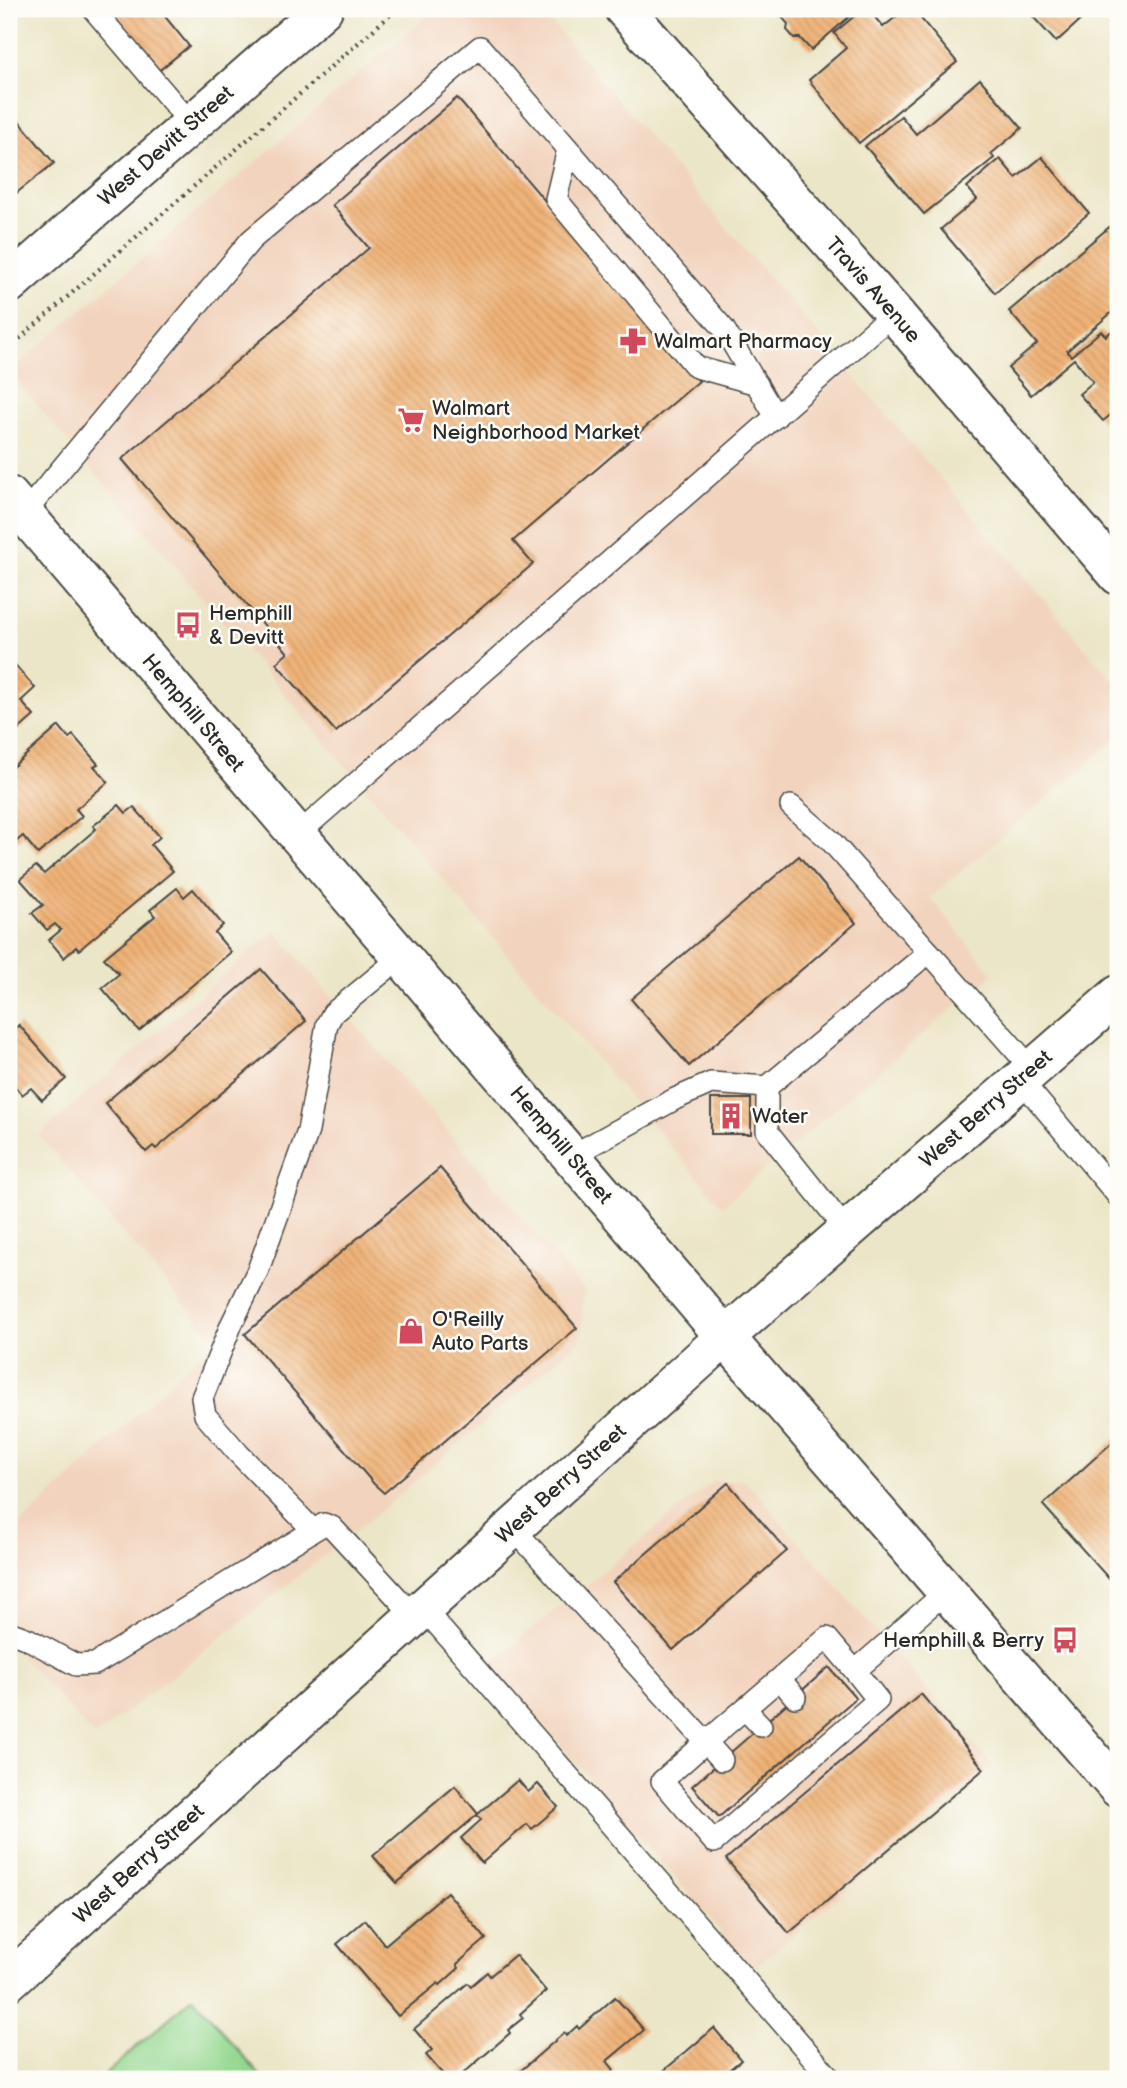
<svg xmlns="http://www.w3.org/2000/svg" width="1127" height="2088" font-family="'Balsamiq Sans',sans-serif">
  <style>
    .built { fill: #f2d4be }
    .green { fill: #94d890; stroke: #60825e; stroke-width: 2 }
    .building { fill: url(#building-back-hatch) }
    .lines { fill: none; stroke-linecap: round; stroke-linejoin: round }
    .service-casing { stroke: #484743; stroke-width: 24 }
    .minor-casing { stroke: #484743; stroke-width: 42 }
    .secondary-casing { stroke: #484743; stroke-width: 42 }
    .path { stroke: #484743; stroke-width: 4.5; stroke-dasharray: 2 5; stroke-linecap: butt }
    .service { stroke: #fff; stroke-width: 21 }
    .minor { stroke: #fff; stroke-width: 38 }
    .secondary { stroke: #fff; stroke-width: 38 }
    .labels { text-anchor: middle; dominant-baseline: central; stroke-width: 5; stroke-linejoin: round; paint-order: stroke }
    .street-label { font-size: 21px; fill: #2b2b2b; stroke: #fdfcf7 }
    .poi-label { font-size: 21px; fill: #2b2b2b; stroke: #fdfcf7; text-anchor: start }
  </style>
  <defs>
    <pattern id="building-back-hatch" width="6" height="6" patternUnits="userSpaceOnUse" patternTransform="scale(1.75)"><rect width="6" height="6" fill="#efb277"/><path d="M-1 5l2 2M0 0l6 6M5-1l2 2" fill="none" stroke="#cd9967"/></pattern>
  </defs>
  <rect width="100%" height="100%" fill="#fdfcf7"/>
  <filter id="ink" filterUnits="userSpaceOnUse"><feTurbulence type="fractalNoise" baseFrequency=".0143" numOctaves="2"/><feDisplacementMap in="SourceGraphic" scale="14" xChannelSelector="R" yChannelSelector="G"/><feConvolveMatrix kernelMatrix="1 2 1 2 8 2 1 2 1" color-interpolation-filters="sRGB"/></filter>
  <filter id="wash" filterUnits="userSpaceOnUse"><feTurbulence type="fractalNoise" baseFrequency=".00686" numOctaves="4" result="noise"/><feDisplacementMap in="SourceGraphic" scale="28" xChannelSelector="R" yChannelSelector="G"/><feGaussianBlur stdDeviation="1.57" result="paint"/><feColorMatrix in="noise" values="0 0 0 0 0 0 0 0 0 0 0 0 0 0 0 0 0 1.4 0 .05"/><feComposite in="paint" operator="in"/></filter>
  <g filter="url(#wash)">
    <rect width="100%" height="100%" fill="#ece6c8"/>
    <!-- built -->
    <g class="built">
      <polygon points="435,9 540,9 1118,686 1118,737 930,898 993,974 722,1206 9,372"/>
      <polygon points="275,931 584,1290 580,1340 372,1518 95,1737 9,1643 9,1535 215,1340 39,1135"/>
      <polygon points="745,1480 993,1766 753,1969 490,1663 714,1481"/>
    </g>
    <!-- green -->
    <polygon class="green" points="193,1997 263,2079 100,2079"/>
    <g id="blocks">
      <!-- building -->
      <g class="building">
        <polygon points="104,9 159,9 189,46 156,73"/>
        <polygon points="775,9 858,9 811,50 800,38 794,38 787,30 788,24"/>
        <polygon points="863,9 868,9 883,27 906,9 913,9 957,62 859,143 809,80 846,48 834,33"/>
        <polygon points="1026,9 1093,9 1056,42"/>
        <polygon points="980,79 1022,128 991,154 994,158 924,214 865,146 901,116 916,134"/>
        <polygon points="457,98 699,381 513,541 533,564 336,732 276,663 288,653 122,459 369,248 332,205"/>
        <polygon points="19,121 54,163 9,199 9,129"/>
        <polygon points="1042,157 1089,213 995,293 941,229 977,199 967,187 1000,159 1016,178"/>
        <polygon points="1113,224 1118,230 1118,307 1067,351 1071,356 1101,331 1106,336 1118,325 1118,409 1103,421 1079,394 1093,382 1074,359 1031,395 1008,368 1037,344 1009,311"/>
        <polygon points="9,658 35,688 21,701 34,716 9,738"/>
        <polygon points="59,726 69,738 73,735 98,764 94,766 108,782 76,809 82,816 38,854 23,836 11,846 9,843 9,770"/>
        <polygon points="119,805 126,813 134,807 160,837 151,845 173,871 79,950 76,947 64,958 49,940 61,930 55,924 47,930 32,913 43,905 20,879 36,866 44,874 96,829 93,826"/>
        <polygon points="799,856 856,923 689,1066 631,999"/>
        <polygon points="177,888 184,897 193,889 223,925 215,933 231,952 139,1031 102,988 119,974 104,958 155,916 150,910"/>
        <polygon points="261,969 306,1021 156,1149 153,1146 146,1152 105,1103"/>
        <polygon points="19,1025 66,1079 42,1100 31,1088 22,1095 9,1080 9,1033"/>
        <rect x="711" y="1099" width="40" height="35"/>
        <polygon points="440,1168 577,1328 384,1493 374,1484 245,1334"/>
        <polygon points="1118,1437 1118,1589 1043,1505"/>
        <polygon points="728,1483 787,1551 673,1650 613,1582"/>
        <polygon points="829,1667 856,1698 719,1817 692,1786"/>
        <polygon points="921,1694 984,1769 789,1933 726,1859"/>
        <polygon points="518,1780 528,1792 538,1784 558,1807 532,1829 527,1824 482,1863 461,1838 481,1820 477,1815 397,1883 373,1856 455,1786 478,1814"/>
        <polygon points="447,1892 486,1939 457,1964 459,1968 440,1985 438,1983 398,2016 337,1944 365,1920 385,1945"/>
        <polygon points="515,1955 546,1991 520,2014 523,2018 508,2030 510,2033 457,2079 447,2079 426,2055 432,2050 414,2029 468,1983 471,1986 487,1972 490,1976"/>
        <polygon points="615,1997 644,2030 607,2061 614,2070 604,2079 511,2079 564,2033 566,2036 577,2026 579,2029"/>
        <polygon points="714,2028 741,2060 718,2079 654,2079"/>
      </g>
    </g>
  </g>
  <g filter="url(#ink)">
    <use href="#blocks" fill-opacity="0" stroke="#484743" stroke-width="2"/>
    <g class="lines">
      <!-- service casing -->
      <g class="service-casing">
        <g id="service">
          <polyline points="93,9 191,124"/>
          <polyline points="568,149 556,199 696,367 757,384"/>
          <polyline points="24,514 251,240 480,47 724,329 776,417"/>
          <polyline points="791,806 830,840 1032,1069"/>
          <polyline points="297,835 894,313"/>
          <polyline points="1020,1079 1118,1196"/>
          <polyline points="571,1156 675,1099 711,1083 767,1087"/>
          <polyline points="847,1231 767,1131 767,1087 929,952"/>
          <polyline points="513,1528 706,1742 827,1638 855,1671 947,1591"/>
          <polyline points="312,1529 238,1453 205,1415 202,1398 232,1323 258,1270 308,1131 327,1024 333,1013 401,957"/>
          <polyline points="423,1608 831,2079"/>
          <polyline points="9,1632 28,1639 76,1665 95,1664 324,1524 332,1527 414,1616"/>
          <polyline points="780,1679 795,1697"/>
          <polyline points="745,1709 761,1726"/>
          <polyline points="722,1760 706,1742 662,1781 714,1842 878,1700 855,1671"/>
        </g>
      </g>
      <!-- minor casing -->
      <g class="minor-casing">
        <g id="minor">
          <polyline points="624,9 894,313 1118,575"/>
          <polyline points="9,284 323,9"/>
        </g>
      </g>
      <!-- secondary casing -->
      <g class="secondary-casing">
        <g id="secondary">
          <polyline points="9,496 725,1337 1118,1788"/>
          <polyline points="9,1981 725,1337 1118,995"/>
        </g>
      </g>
      <!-- path -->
      <polyline class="path" points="9,348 397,9"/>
      <!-- service -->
      <use href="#service" class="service"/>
      <!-- minor -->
      <use href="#minor" class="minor"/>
      <!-- secondary -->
      <use href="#secondary" class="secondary"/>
    </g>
  </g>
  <!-- icons -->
  <defs>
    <g id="pharmacy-bare" transform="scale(2.1)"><path d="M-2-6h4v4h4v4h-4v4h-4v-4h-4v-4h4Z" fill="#d1495b" stroke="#fdfcf7" stroke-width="2.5" paint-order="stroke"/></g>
    <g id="supermarket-bare" transform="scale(2.1)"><path d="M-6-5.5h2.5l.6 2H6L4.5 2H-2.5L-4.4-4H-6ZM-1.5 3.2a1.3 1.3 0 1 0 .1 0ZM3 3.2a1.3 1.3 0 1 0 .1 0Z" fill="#d1495b" stroke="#fdfcf7" stroke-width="2.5" paint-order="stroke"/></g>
    <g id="bus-bare" transform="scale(2.1)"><path d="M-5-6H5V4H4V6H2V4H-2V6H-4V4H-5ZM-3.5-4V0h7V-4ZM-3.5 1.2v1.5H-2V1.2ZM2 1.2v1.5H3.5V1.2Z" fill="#d1495b" stroke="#fdfcf7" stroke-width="2.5" paint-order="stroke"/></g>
    <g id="building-bare" transform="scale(2.1)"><path d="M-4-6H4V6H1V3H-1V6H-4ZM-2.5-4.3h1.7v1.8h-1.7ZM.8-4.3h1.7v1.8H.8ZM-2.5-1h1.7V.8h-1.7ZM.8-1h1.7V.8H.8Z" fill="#d1495b" stroke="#fdfcf7" stroke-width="2.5" paint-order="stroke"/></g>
    <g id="shop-bare" transform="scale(2.1)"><path d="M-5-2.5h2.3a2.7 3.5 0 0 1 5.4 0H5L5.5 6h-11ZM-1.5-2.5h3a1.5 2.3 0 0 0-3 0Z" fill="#d1495b" stroke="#fdfcf7" stroke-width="2.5" paint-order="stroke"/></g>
  </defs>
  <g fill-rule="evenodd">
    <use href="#pharmacy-bare" x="633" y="341"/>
    <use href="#supermarket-bare" x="411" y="420"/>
    <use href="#bus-bare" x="188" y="625"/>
    <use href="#building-bare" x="731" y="1116"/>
    <use href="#shop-bare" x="411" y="1331"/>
    <use href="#bus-bare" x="1065" y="1640"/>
  </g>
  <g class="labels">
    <!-- street labels -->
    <g class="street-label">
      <text transform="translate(166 146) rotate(-41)">West Devitt Street</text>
      <text transform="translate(873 290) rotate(49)">Travis Avenue</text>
      <text transform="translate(193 713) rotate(50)">Hemphill Street</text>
      <text transform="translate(986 1109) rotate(-41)">West Berry Street</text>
      <text transform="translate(561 1145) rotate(50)">Hemphill Street</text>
      <text transform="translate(561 1484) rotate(-42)">West Berry Street</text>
      <text transform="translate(139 1864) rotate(-42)">West Berry Street</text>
    </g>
    <!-- poi labels -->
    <g class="poi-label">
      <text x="654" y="341">Walmart Pharmacy</text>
      <text x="432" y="408">Walmart<tspan x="432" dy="24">Neighborhood Market</tspan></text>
      <text x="209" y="613">Hemphill<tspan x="209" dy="24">&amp; Devitt</tspan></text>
      <text x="752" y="1116">Water</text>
      <text x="432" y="1319">O'Reilly<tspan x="432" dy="24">Auto Parts</tspan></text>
      <text x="1044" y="1640" text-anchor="end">Hemphill &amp; Berry</text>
    </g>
  </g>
  <!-- margin -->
  <rect width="1127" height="2088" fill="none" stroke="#fdfcf7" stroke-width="35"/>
</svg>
